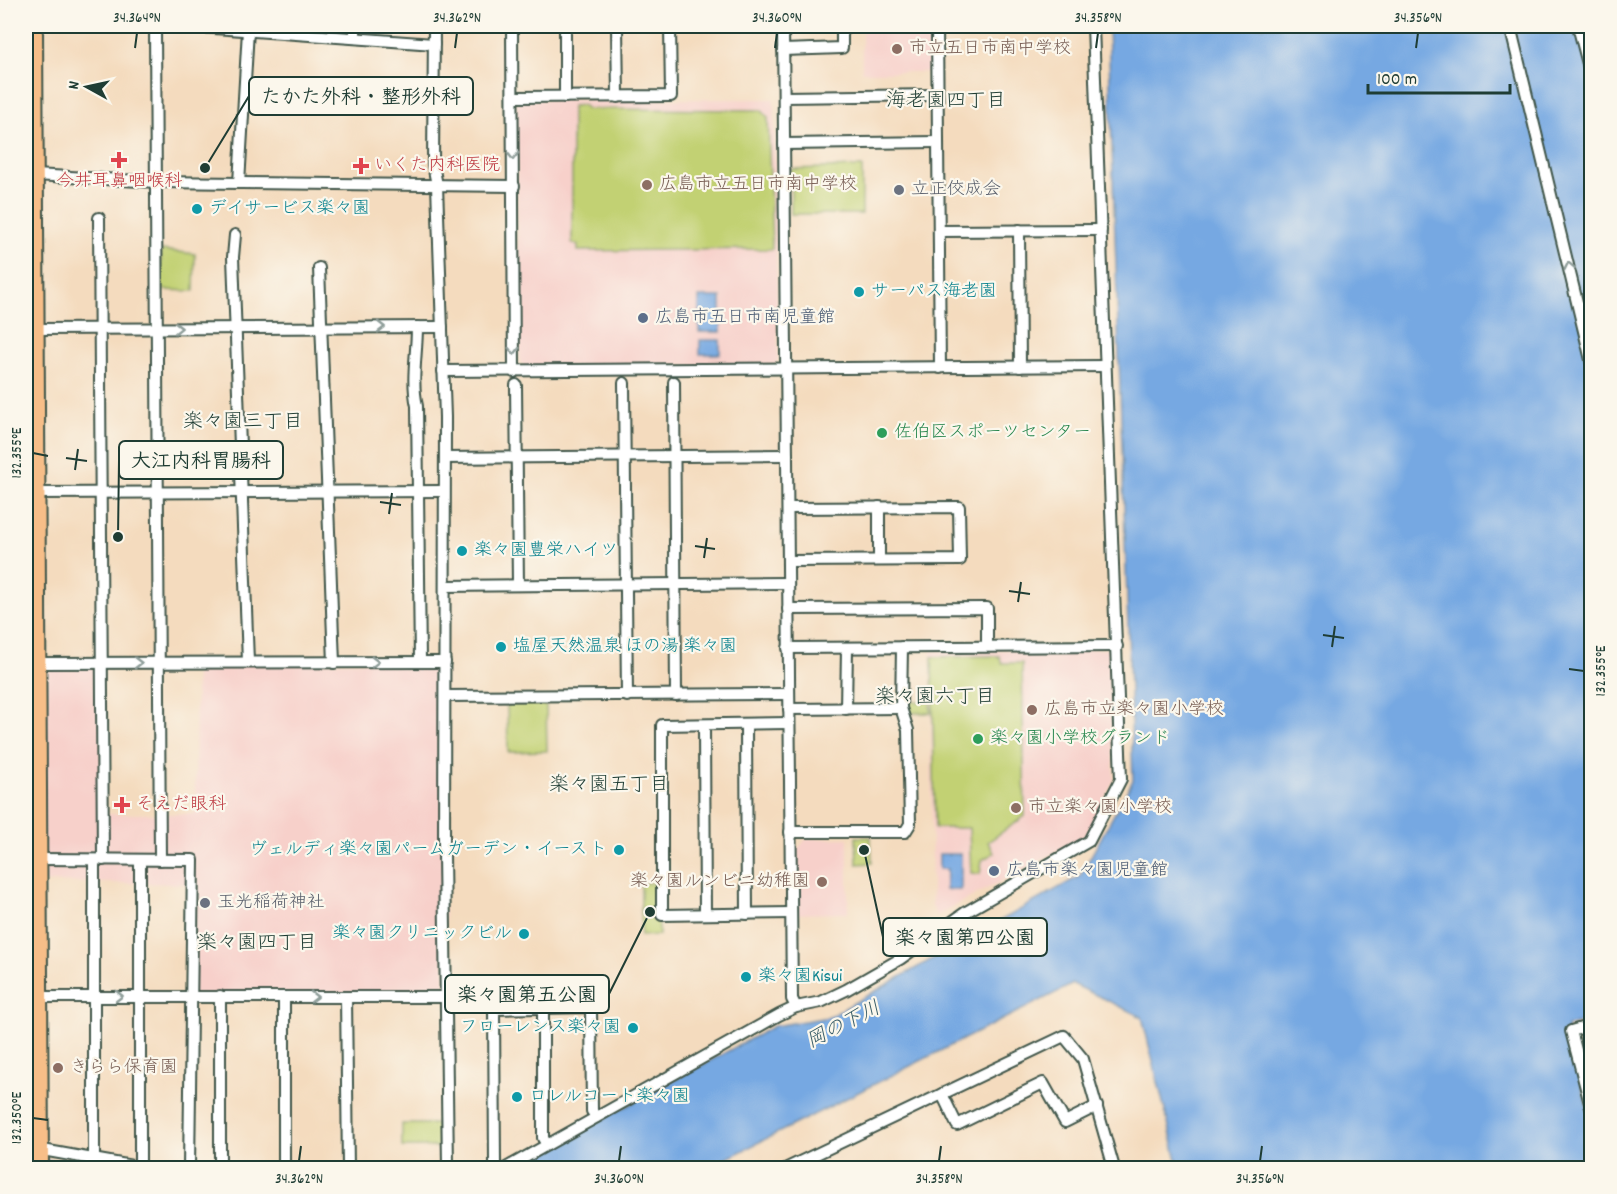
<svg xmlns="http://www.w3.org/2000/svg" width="1617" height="1194" font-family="Dekko,'Klee One',sans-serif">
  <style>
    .built { fill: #f7d0ca }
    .green { fill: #c2d173; stroke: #708754; stroke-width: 1.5 }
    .water { fill: #76a8e2; stroke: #4a728b; stroke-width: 1.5 }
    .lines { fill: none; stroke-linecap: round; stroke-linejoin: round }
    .minor-casing { stroke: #3f5549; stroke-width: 14 }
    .highway-casing { stroke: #3f5549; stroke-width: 20 }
    .minor { stroke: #fff; stroke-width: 10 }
    .highway { stroke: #f7be88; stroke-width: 16 }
    .oneway { stroke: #8f9e9a }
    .ticks { fill: none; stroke: #1f3d34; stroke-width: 2 }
    .education-dot { fill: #8d6e63; stroke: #fbf7ec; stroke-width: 2 }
    .health-dot { fill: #e0444e; stroke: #fbf7ec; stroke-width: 2 }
    .worship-dot { fill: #6b7280; stroke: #fbf7ec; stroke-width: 2 }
    .culture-dot { fill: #0f9aa8; stroke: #fbf7ec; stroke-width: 2 }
    .service-dot { fill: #5c6f8a; stroke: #fbf7ec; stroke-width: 2 }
    .leisure-dot { fill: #2e9e5b; stroke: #fbf7ec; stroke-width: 2 }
    .labels { text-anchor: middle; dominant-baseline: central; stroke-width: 4.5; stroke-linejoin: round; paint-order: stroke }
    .education-label { font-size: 18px; fill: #785e54; stroke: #fbf7ec; text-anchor: start }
    .health-label { font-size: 18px; fill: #be3a42; stroke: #fbf7ec; text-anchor: start }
    .worship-label { font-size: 18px; fill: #5b616d; stroke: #fbf7ec; text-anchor: start }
    .culture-label { font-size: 18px; fill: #0d838f; stroke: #fbf7ec; text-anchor: start }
    .service-label { font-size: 18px; fill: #4e5e75; stroke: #fbf7ec; text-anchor: start }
    .leisure-label { font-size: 18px; fill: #27864d; stroke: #fbf7ec; text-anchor: start }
    .neighbourhood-label { font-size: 20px; fill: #1f3d34; stroke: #fbf7ec }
    .water-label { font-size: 20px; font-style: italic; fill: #395d68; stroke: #fbf7ec }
    .leader { fill: none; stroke: #1f3d34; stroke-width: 2 }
    .callout-dot { fill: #1f3d34; stroke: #fbf7ec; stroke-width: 2 }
    .callout { fill: #fbf7ec; stroke: #1f3d34; stroke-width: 2 }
    .callout-label { font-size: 20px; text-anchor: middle; font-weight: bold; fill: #1f3d34 }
    .neatline { fill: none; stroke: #1f3d34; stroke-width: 2 }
    .ticks-label { font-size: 15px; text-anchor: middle; fill: #1f3d34 }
  </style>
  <rect width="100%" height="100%" fill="#fbf7ec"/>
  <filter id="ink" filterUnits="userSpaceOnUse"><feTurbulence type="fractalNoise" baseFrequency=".0167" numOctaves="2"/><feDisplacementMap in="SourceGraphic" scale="12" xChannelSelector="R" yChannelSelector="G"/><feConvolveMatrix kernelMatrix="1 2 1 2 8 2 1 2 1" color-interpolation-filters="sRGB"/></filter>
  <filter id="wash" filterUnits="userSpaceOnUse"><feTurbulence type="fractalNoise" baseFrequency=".008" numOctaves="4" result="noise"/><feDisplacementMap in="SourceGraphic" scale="24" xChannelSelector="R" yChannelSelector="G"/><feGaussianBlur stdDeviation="1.35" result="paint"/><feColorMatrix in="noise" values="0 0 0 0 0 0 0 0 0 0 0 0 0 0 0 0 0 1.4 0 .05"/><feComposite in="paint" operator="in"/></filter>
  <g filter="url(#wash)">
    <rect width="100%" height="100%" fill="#f4dbbe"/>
    <!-- built -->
    <g class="built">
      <polygon points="862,26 932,26 933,72 862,72"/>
      <polygon points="774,99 778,360 774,365 525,367 520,361 516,104 520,100"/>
      <polygon points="1109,649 1114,780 1085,836 936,916 932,906 931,651"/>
      <polygon points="444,660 445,997 191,995 193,884 26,882 26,664 101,663 102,814 195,814 196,665"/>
      <polygon points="848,838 848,913 796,914 797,850 806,839"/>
    </g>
    <!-- green -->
    <g class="green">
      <polygon points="583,105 587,109 761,110 768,117 772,249 578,251 578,245 572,243 572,106"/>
      <polygon points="862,167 862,214 791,214 791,169"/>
      <polygon points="161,250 195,254 194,291 161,290"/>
      <polygon points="999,656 1002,663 1022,663 1025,816 988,842 994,853 982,860 980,874 971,873 969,828 935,828 932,657"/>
      <polygon points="930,701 931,713 906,713 906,702"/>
      <polygon points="507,702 546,702 547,751 508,752"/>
      <polygon points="856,837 871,837 872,863 857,864"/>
      <polygon points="641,883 658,883 659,935 641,936"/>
      <polygon points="402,1124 438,1124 439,1147 402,1147"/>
    </g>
    <!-- water -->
    <g class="water">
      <polygon points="1108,26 1591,26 1592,1019 1567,1027 1591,1122 1591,1168 1179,1168 1142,1017 1073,984 708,1168 513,1168 774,1026 829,1017 1080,876 1133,780"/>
      <rect x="699" y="297" width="22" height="35"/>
      <rect x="700" y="340" width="20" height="14"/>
      <polygon points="939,854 961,854 961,890 946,890 947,869 939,869"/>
      <polygon points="26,1156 96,1168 26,1168"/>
    </g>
  </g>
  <g filter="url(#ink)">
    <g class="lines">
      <!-- minor casing -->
      <g class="minor-casing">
        <g id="minor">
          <polyline points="155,26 160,860"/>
          <polyline points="186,26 434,44"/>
          <polyline points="434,26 433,165 437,185 445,417 444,853 448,1168"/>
          <polyline points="512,26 514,372"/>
          <polyline points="565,26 565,97"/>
          <polyline points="617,26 618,97"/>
          <polyline points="783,26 792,999 796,1007"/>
          <polyline points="937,26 940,368"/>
          <polyline points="1510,26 1592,364"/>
          <polyline points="1578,26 1592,79"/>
          <polyline points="355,38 355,26"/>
          <polyline points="783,50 842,48 842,26"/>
          <polyline points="513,97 671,96 670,26"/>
          <polyline points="784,97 937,95"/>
          <polyline points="784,144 938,142"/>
          <polyline points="35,175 156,182 514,186"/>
          <polyline points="239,183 248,30"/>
          <polyline points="99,218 103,860"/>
          <polyline points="1019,230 1020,367"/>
          <polyline points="939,231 1101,230"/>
          <polyline points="235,235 233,257 248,662"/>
          <polyline points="319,268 334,663"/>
          <path d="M417,327C417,354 411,380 417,406L420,661"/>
          <polyline points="35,329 442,327"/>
          <polyline points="443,371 1105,366"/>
          <polyline points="674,382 676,695"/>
          <polyline points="624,383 627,696"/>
          <polyline points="516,385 518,585"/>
          <polyline points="445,458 787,455"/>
          <polyline points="36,493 444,491"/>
          <polyline points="879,507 879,560"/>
          <polyline points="788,508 959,507 960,560 788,561"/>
          <polyline points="445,586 788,583"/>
          <polyline points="788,609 987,608 987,646"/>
          <polyline points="788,648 1117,646"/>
          <polyline points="37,663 445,662"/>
          <polyline points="445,696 789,694"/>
          <polyline points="789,709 901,708"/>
          <polyline points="846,709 847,648"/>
          <polyline points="789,723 662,725 662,915 791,913"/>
          <polyline points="746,724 747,914"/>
          <polyline points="704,725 705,914"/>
          <polyline points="790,832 905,832 910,824 908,730 901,708 902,647"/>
          <polyline points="38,859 193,860 189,1168"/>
          <polyline points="94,860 94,1161"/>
          <polyline points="220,996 220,1168"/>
          <polyline points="39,997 445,997"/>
          <polyline points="284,997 284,1168"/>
          <polyline points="346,997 348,1168"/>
          <polyline points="543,1008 543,1138 547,1145"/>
          <polyline points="1592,1025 1571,1031 1592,1111"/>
          <polyline points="942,1094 957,1125 1043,1083 1065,1122 1097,1106"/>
          <polyline points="26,1147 143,1168"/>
          <polyline points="140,1168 140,860"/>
          <polyline points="497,1168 495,1163 494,1009 591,1007 592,1111 596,1117"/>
          <polyline points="506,1168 779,1015 796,1007 821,1002 846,990 900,959 966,912 1089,841 1121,779 1093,26"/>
          <polyline points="787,1168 1064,1036 1083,1059 1114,1168"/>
        </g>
      </g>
      <!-- highway casing -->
      <g class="highway-casing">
        <polyline id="highway" points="34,26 40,1168"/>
      </g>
      <!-- minor -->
      <use href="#minor" class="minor"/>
      <!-- highway -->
      <use href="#highway" class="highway"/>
    </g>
    <!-- one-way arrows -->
    <defs><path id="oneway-chevron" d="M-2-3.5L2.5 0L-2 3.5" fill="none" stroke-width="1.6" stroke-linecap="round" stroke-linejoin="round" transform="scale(1.5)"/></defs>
    <g class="oneway">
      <use href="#oneway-chevron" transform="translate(513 156) rotate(90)"/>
      <use href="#oneway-chevron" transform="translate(1569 266) rotate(-102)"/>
      <use href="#oneway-chevron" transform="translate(381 327)"/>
      <use href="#oneway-chevron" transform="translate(178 328) rotate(-1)"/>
      <use href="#oneway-chevron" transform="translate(514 351) rotate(90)"/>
      <use href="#oneway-chevron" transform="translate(375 662) rotate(-1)"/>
      <use href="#oneway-chevron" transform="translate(138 663)"/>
      <use href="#oneway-chevron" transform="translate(119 996)"/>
      <use href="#oneway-chevron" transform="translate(314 997)"/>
    </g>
  </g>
  <!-- ticks -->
  <path class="ticks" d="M135,48L137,33M455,48L457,33M775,48L777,33M1096,48L1098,33M1416,48L1418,33M33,453L48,456M66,458L87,461M75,470L78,449M380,502L401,505M389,514L392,493M695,546L715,549M704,558L707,538M1009,591L1030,594M1018,602L1021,582M1323,635L1344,638M1332,647L1335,626M1569,669L1584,671M33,1118L48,1120M299,1161L301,1146M619,1161L621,1146M939,1161L941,1146M1260,1161L1262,1146"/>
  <!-- markers -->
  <g class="education-dot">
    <circle cx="897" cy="49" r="6"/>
    <circle cx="647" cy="185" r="6"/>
    <circle cx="1032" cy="710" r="6"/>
    <circle cx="1016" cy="808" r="6"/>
    <circle cx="822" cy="882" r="6"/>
    <circle cx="58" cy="1068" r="6"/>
  </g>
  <g class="health-dot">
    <path d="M116 151h6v6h6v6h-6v6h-6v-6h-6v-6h6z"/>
    <path d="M358 157h6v6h6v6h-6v6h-6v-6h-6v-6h6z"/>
    <path d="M119 796h6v6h6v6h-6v6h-6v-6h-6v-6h6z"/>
  </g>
  <g class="worship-dot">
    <circle cx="899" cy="190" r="6"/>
    <circle cx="205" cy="903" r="6"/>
  </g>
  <g class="culture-dot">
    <circle cx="197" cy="209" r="6"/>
    <circle cx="859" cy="292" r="6"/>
    <circle cx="462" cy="551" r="6"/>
    <circle cx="501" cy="647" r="6"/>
    <circle cx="619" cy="850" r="6"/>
    <circle cx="524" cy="934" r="6"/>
    <circle cx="746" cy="977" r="6"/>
    <circle cx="633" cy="1028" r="6"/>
    <circle cx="517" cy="1097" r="6"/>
  </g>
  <g class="service-dot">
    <circle cx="643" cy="318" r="6"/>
    <circle cx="994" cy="871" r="6"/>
  </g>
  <g class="leisure-dot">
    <circle cx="882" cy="433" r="6"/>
    <circle cx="978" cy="739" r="6"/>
  </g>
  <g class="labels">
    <!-- education labels -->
    <g class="education-label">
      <text x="909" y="49">市立五日市南中学校</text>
      <text x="659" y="185">広島市立五日市南中学校</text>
      <text x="1044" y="710">広島市立楽々園小学校</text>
      <text x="1028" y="808">市立楽々園小学校</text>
      <text x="810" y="882" text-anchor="end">楽々園ルンビニ幼稚園</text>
      <text x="70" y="1068">きらら保育園</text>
    </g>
    <!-- health labels -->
    <g class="health-label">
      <text x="374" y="166">いくた内科医院</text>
      <text x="119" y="182" text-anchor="middle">今井耳鼻咽喉科</text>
      <text x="136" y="805">そえだ眼科</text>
    </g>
    <!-- worship labels -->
    <g class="worship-label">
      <text x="911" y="190">立正佼成会</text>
      <text x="217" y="903">玉光稲荷神社</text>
    </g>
    <!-- culture labels -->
    <g class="culture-label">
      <text x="209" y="209">デイサービス楽々園</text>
      <text x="871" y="292">サーパス海老園</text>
      <text x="474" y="551">楽々園豊栄ハイツ</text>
      <text x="513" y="647">塩屋天然温泉 ほの湯 楽々園</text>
      <text x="607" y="850" text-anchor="end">ヴェルディ楽々園パームガーデン・イースト</text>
      <text x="512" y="934" text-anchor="end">楽々園クリニックビル</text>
      <text x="758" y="977">楽々園Kisui</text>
      <text x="621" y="1028" text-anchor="end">フローレンス楽々園</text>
      <text x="529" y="1097">ロレルコート楽々園</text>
    </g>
    <!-- service labels -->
    <g class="service-label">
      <text x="655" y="318">広島市五日市南児童館</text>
      <text x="1006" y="871">広島市楽々園児童館</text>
    </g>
    <!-- leisure labels -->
    <g class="leisure-label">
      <text x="894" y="433">佐伯区スポーツセンター</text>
      <text x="990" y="739">楽々園小学校グランド</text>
    </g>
    <!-- neighbourhood labels -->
    <g class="neighbourhood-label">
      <text x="946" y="102">海老園四丁目</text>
      <text x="243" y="423">楽々園三丁目</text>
      <text x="935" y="698">楽々園六丁目</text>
      <text x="609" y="786">楽々園五丁目</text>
      <text x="257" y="944">楽々園四丁目</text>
    </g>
    <!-- water labels -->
    <g class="water-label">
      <text transform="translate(844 1026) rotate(-27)">岡の下川</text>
    </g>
  </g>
  <!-- callouts -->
  <path class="leader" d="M205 168L249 96M118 537L119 460M864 850L883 937M650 912L609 994"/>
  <g class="callout-dot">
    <circle cx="205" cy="168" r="6"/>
    <circle cx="118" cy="537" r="6"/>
    <circle cx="864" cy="850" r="6"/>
    <circle cx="650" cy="912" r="6"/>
  </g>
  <g class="callout">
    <rect x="249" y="77" width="224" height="38" rx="6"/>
    <rect x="119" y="441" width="164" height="38" rx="6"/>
    <rect x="883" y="918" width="164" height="38" rx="6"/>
    <rect x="445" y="975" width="164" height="38" rx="6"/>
  </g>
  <g class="callout-label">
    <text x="361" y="103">たかた外科・整形外科</text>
    <text x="201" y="467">大江内科胃腸科</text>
    <text x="965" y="944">楽々園第四公園</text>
    <text x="527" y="1001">楽々園第五公園</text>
  </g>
  <!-- margin -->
  <rect width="1617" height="1194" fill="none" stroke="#fbf7ec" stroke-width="66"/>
  <!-- north arrow -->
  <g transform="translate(87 87) rotate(278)" stroke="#fbf7ec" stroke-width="4.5" paint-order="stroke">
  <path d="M0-4.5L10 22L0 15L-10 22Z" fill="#1f3d34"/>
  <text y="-9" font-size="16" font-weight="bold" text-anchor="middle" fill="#1f3d34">N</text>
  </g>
  <!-- scale -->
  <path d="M1368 84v9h142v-9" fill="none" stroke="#1f3d34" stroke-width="3"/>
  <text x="1377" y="84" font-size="18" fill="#1f3d34" stroke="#fbf7ec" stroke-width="4.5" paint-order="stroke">100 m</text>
  <rect x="33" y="33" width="1551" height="1128" class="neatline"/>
  <g class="ticks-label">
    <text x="137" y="22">34.364°N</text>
    <text x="457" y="22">34.362°N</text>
    <text x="777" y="22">34.360°N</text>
    <text x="1098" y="22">34.358°N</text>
    <text x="1418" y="22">34.356°N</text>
    <text transform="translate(16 453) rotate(-90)" y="5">132.355°E</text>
    <text transform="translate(1600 671) rotate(-90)" y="5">132.355°E</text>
    <text transform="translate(16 1118) rotate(-90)" y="5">132.350°E</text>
    <text x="299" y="1183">34.362°N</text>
    <text x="619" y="1183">34.360°N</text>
    <text x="939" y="1183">34.358°N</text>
    <text x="1260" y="1183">34.356°N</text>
  </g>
</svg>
